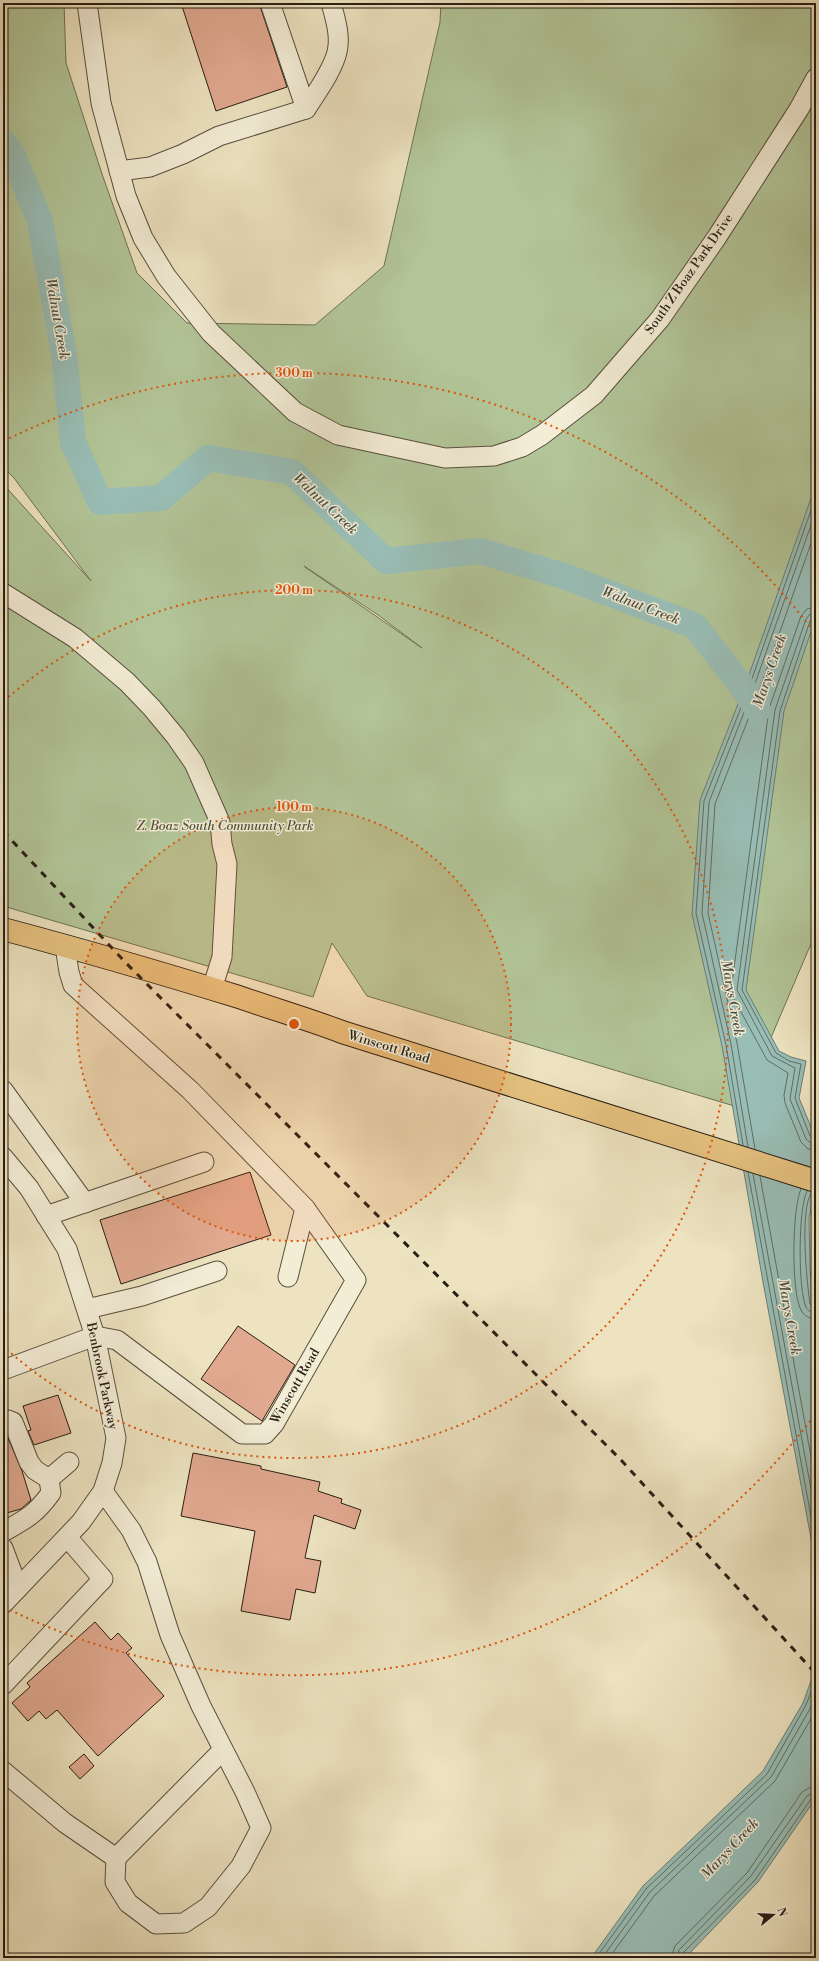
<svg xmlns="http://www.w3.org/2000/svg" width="819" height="1961" font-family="'Libre Bodoni',serif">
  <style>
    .green { fill: #b2c598; stroke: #6c7256; fill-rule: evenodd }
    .water { fill: #99beb6; stroke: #6b7e75 }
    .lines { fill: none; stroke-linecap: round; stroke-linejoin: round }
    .shore { stroke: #606e65; stroke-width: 1 }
    .river { stroke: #99beb6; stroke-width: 26 }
    .building { fill: #e1a990; stroke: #271e14 }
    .minor-casing { stroke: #584f3f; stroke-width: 21 }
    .major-casing { stroke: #271e14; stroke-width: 24 }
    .minor { stroke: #f3edd6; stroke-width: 19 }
    .major { stroke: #e6c280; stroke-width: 22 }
    .rail { stroke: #271e14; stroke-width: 3; stroke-dasharray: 7 7; stroke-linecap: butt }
    .ring { fill: none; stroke: #de560c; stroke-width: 2; stroke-dasharray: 2 4 }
    .labels { text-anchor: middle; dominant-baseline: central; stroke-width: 3; stroke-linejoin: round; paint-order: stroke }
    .street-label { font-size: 13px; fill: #271e14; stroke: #f3edd6 }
    .park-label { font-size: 13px; font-style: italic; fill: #51503c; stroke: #f3edd6 }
    .water-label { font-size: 14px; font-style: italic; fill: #494e45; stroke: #f3edd6 }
    .centre { fill: #de560c; stroke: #f3edd6; stroke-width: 2 }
    .ring-label { font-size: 12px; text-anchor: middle; font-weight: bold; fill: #de560c; stroke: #f3edd6; stroke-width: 3; stroke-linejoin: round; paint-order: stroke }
  </style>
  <rect width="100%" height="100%" fill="#ede3c0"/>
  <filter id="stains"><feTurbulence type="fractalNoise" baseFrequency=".005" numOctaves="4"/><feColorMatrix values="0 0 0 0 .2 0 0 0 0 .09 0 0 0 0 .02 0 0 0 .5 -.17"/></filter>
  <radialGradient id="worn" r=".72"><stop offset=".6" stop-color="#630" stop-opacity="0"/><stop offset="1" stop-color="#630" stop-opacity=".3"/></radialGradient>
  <!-- green -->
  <path class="green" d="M3,3H64L66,63L102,174L137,273L187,323L315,325L384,266L440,22L441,3H816V932L741,1108L367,996L332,943L313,997L3,906V484L91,581L14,478L3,467ZM304,566L378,615L422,648L305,567Z"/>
  <!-- water -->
  <g class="water">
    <polygon points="816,484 816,617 784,711 746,990 779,1051 791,1057 806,1061 799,1098 816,1139 816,1188 809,1218 810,1270 816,1319 816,1565 763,1282 722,1046 692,914 700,800 744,689"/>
    <polygon points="816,1667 816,1798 758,1882 685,1958 591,1958 643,1886 763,1771 803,1703"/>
  </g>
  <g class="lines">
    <!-- shore -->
    <g class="shore">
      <polyline points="816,607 807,609 801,616 769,709 731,990 733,997 767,1060 788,1073 784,1095 785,1103 801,1142 808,1149 816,1150"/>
      <polyline points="816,613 810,614 806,619 775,710 737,990 772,1056 795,1068 790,1099 806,1139 811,1143 816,1144"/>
      <polyline points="816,618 810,621 780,711 742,990 776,1053 789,1061 801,1064 795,1098 810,1136 816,1139"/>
      <polyline points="743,1145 726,1045 696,913 704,801 748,690 816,496"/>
      <polyline points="748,1147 731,1044 702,913 709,802 752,692 816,511"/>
      <polyline points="755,1149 737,1043 708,913 715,804 758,694 816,529"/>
      <polyline points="748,1172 816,1544"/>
      <polyline points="753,1174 816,1516"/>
      <polyline points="760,1176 816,1484"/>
      <path d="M801,1189C792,1208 791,1292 801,1310C804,1316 810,1319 816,1319"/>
      <path d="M807,1191C798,1208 798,1290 806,1307C808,1311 812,1313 816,1313"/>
      <path d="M812,1192C799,1208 807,1283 810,1304L816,1308"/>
      <polyline points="596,1958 646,1889 767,1774 806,1705 816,1679"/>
      <polyline points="602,1958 650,1892 771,1777 811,1707 816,1693"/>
      <polyline points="609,1958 654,1896 775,1781 816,1710"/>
      <polyline points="671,1958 675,1946 747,1873 802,1792 809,1788 816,1786"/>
      <polyline points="677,1958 679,1950 751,1876 807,1796 816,1792"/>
      <polyline points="682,1958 683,1953 755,1880 811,1799 816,1797"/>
    </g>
    <!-- river -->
    <polyline class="river" points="3,142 13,155 40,222 64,355 73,442 100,502 161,498 208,458 292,472 386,561 480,551 564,576 695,626 744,689 758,710"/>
  </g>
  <!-- building -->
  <g class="building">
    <polygon points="181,3 259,3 287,87 216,111"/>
    <polygon points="250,1172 271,1235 121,1284 100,1220"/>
    <polygon points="238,1326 295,1365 262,1421 201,1379"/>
    <polygon points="58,1395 71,1433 34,1445 28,1431 31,1430 23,1406"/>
    <polygon points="8,1438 22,1471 31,1500 21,1509 3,1514 3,1439"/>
    <polygon points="193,1453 261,1466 261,1469 320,1482 318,1491 342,1499 341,1503 361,1510 355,1529 314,1515 305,1558 321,1561 315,1593 296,1589 290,1620 241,1611 255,1531 181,1516"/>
    <polygon points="95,1622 111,1640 118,1633 132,1648 126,1653 164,1696 98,1756 57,1710 46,1719 39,1711 28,1721 12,1703 30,1687 27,1683"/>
    <polygon points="84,1754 94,1766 80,1779 69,1767"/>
  </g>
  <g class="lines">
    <!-- minor casing -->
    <g class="minor-casing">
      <g id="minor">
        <polyline points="87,3 101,103 126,196 143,238 166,276 211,333 295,412 338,435 445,458 494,456 522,447 542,435 594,395 660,319 717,237 799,109 816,78"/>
        <polyline points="270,3 306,109"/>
        <path d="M119,171L150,167L183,154L219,136L306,109C316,93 333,70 337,52C341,36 335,18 331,3"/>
        <polyline points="3,593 75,638 127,682 152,708 176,737 194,763 220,822 222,844 227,864 222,957 212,989"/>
        <polyline points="65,946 69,972 73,985 190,1090 305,1208 288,1277"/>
        <polyline points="3,1090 85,1203"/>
        <polyline points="3,1157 29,1188 67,1249 95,1336 116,1438 112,1463 103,1491 81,1522 3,1604"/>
        <polyline points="46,1216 204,1162"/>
        <polyline points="87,1309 142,1296 217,1271"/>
        <polyline points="3,1370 95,1336 117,1340 242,1434 265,1434 274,1424 356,1280 305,1208"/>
        <polyline points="3,1421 8,1420 13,1422 29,1462 35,1470 49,1479 69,1462"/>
        <path d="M3,1532C26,1519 35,1515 51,1493L49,1479"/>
        <polyline points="3,1548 18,1588"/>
        <polyline points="3,1685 103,1579 67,1537"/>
        <polyline points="3,1771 65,1823 116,1858 115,1882 128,1903 156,1924 184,1923 208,1907 241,1866 261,1828 245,1792 201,1706 170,1635 147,1562 131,1530 103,1491"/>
        <polyline points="116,1858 223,1750"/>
      </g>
    </g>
    <!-- major casing -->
    <g class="major-casing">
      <path id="major" d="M3,929C82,950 161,973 239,997C273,1009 308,1019 342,1032L816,1181"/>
    </g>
    <!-- minor -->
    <use href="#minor" class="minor"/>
    <!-- major -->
    <use href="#major" class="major"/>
    <!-- rail -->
    <polyline class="rail" points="3,831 126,963 621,1460 816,1674"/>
  </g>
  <!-- distance rings -->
  <circle cx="294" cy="1024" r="217" fill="#de560c" fill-opacity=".12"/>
  <g class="ring">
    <circle cx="294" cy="1024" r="217"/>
    <path d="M4 701A434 434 0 1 1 4 1347"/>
    <path d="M814 1416A651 651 0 0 1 4 1607M4 441A651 651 0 0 1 814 632"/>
  </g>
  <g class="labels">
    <!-- street labels -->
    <g class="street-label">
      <text transform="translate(689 274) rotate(-55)">South Z Boaz Park Drive</text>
      <text transform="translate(389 1047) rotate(17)">Winscott Road</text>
      <text transform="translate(102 1376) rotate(78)">Benbrook Parkway</text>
      <text transform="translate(295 1386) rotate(-60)">Winscott Road</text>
    </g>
    <!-- park labels -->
    <g class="park-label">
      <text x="225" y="826">Z. Boaz South Community Park</text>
    </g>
    <!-- water labels -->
    <g class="water-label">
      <text transform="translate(57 319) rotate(80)">Walnut Creek</text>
      <text transform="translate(325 504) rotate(43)">Walnut Creek</text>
      <text transform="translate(641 606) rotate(21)">Walnut Creek</text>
      <text transform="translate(770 671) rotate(-71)">Marys Creek</text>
      <text transform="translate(732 998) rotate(80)">Marys Creek</text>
      <text transform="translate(789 1317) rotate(80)">Marys Creek</text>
      <text transform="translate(730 1849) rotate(-47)">Marys Creek</text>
    </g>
  </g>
  <circle cx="294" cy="1024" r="6" class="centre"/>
  <g class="ring-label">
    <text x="294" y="377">300 m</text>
    <text x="294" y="594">200 m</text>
    <text x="294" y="811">100 m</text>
  </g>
  <!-- margin -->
  <rect width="819" height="1961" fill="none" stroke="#ede3c0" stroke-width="16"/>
  <rect x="4" y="4" width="811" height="1953" fill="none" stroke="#271e14" stroke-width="2"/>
  <rect x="8" y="8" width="803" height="1945" fill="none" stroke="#271e14"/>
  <!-- north arrow -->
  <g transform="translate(773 1915) rotate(72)" stroke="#f3edd6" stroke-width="3" paint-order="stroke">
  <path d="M0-3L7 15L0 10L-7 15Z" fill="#271e14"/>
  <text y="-6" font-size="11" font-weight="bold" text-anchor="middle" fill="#271e14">N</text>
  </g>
  <rect width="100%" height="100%" filter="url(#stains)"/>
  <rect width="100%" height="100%" fill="url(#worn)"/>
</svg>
